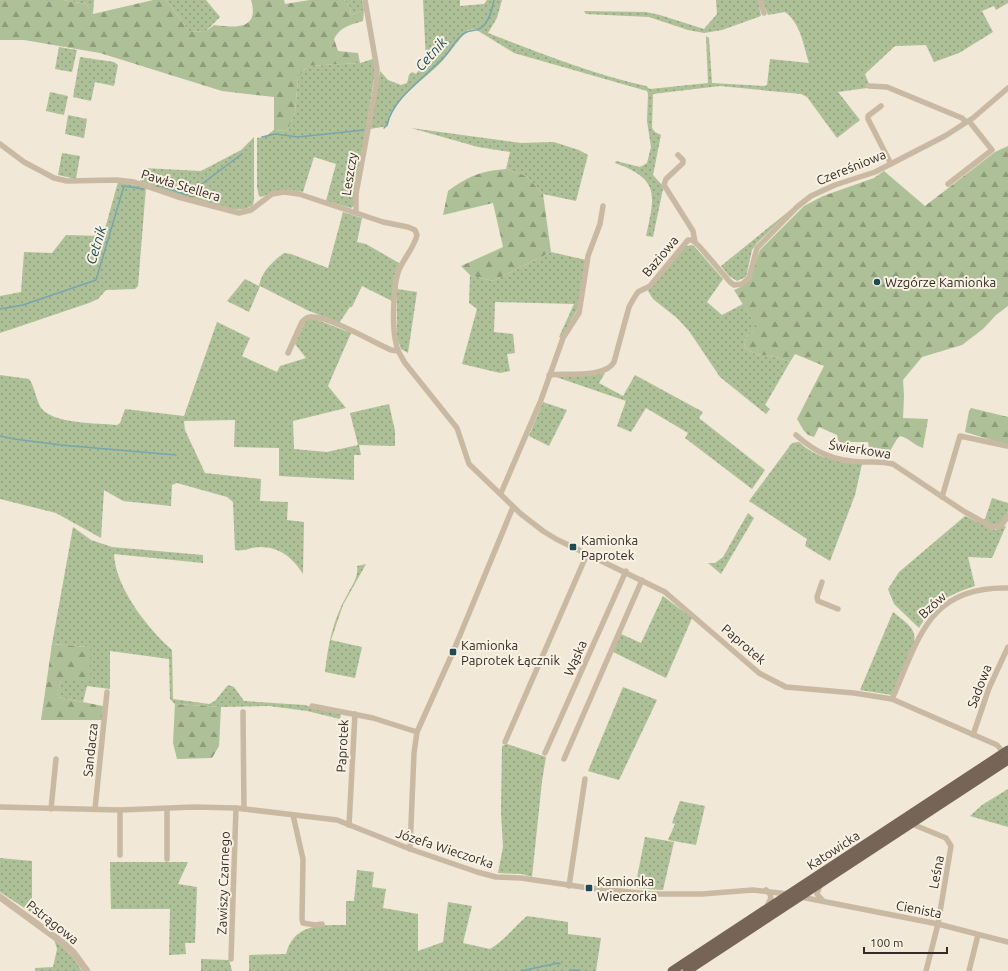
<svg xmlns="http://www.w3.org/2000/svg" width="1008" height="971" font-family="Ubuntu,sans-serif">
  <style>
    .grass { fill: url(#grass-dots) }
    .forest { fill: url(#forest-firs) }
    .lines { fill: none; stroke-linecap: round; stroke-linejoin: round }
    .stream { stroke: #76a6ae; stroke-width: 1.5 }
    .minor { stroke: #c9b9a3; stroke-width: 5.5 }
    .tertiary { stroke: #c9b9a3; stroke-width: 7 }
    .primary { stroke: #766456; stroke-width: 9 }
    .poi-dot { fill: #1b4b56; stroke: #f9f1e3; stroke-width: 1.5 }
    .labels { text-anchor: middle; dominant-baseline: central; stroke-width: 4; stroke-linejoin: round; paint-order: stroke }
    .street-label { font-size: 13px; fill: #342b25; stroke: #f9f1e3 }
    .poi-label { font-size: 13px; fill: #342b25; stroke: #f9f1e3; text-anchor: start }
    .water-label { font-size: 14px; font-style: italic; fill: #1b4b56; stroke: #f9f1e3 }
  </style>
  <defs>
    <pattern id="grass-dots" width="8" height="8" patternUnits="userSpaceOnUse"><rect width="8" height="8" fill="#aec097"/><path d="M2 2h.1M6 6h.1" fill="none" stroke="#8e9c7b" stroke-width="1.8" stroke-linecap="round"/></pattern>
    <pattern id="forest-firs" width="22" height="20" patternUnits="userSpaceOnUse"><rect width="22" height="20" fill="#aec097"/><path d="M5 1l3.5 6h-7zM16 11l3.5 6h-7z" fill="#8e9c7b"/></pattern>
  </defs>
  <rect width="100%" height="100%" fill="#f1e8d7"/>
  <!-- grass -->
  <g class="grass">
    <polygon points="63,0 94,0 93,14 86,4"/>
    <polygon points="166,0 206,0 220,17 205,32 189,31"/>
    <polygon points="344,0 362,0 364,10 351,15 350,7"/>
    <path d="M423,0H460V6L484,4L487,0H502L497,18L488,33C540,53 592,74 646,86L650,89L708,83L706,36L709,38L712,83L765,86L767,85L770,59L809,63C803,44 801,24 785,12L768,15L762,0H1008V3L996,10L994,6L982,11L993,32L959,53L934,62L926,45L895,46L865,74L869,84L866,85L867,88L838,92L860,120L837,138L807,97L801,94L720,86L653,94L652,128L655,132L661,135L653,175L662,185L663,189L653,237L646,236C655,195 660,179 615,163L616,161L640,167L647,163L651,147L647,121L648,94L647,91L514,53L475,29L468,30C459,39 452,49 444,59C429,77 388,101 388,126L370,129L380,71L388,80L401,85L407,83L409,75L412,72L416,74L426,61Z"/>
    <polygon points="716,0 758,0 761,16 722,30 704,33 688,30 649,17 586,14 584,11 646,12 660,15 704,29 717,14"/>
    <polygon points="59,47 77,50 72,72 55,69"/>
    <polygon points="80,57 114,62 118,65 114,86 95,82 91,101 73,97"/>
    <path d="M373,59L375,72L354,206L351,208L326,201L336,164L314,157L303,192C287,189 276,191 261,197L259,196L257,187V138L265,137L274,130L287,131L295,113L298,78L307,66L360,63Z"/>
    <polygon points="50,92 68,96 64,115 46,111"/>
    <polygon points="68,115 87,119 84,138 65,134"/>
    <polygon points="411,128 521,143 554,142 579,150 588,155 576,201 543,194 526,176 506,169 510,152 478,147"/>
    <path d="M254,137V200L253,205C240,215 221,206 206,202L201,190L177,188L161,182L153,186L140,181L143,168L201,171L241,150Z"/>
    <polygon points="62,153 80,156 76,179 58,175"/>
    <polygon points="118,182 146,187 138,286 135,289 106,290 98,299 89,303 0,333 0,296 21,292 24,252 52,253 66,235 103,236"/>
    <polygon points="794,207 757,243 752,250 746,277 737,281 729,276 721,266"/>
    <path d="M343,212L362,218L357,242L366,244L399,263L394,277L392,301L362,286L352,307H350L339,323L307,310L260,286L249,312L227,301L245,279L259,286C262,271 272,262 284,253L291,254L328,268Z"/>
    <polygon points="692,245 695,247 723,279 707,302 722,315 743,304 755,324 753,332 746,337 744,347 755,354 776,357 790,362 765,405 770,409 766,414 720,377 689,331 677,318 653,299 648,291 686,246"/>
    <polygon points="551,252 586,260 579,307 561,337 559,337 574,304 495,302 494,332 513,334 515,353 507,354 510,371 500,373 462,364 477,309 469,303 470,275 493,281"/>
    <polygon points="397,289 417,292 408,353 401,349 397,337"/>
    <path d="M308,319H315L351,333L328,386L346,408L293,421L294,449L327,452L358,445L350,413L389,404L395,431V446L359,445L361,455H354V480L279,476V448L234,447L235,420L184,421L185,430L205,473L261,479L260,501L288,502L287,520L304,522L303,574C293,558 280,547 260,547C251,547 244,552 235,550L233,502L227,497L177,483L172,485L171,506L123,501L104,490L101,538L56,513L0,499V375L29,379C34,385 36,399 41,408C53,424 98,423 117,425L120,423L125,409L184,416L217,322L250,338L242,356L277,372L280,366L306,358L295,344L304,324Z"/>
    <polygon points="605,373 599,383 623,396 635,375 703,412 699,418 765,470 752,489 685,438 688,433 646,408 631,432 617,426 626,401 556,377"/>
    <polygon points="543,402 567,410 549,446 529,436"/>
    <path d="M799,442C817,459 838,461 862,464L855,495L830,561L805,546L807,539L749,501L792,443Z"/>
    <polygon points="992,498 1008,503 1008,512 1001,524 991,524 982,519 985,519"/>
    <polygon points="748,513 754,518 721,574 708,563 715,563 723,557"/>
    <path d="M965,516L995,530L1006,526L992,558L968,557L975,586C946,596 936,601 919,628L894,604L888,589L899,572Z"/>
    <path d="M73,527L91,540L112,547L203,555V563L114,554C115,587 148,629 172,650L173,699L209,704L215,701L228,685L234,687L244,701L305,705L316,709L341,714L340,719L307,711L269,706L221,707L175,704L170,699L169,659L110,651V689L87,686L83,702L57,697L61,680L90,647L52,644Z"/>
    <path d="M366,564L343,605L331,640L362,647L355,678L325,672C328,644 333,620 347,595C352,586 359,576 357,566Z"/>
    <polygon points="663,596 692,618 666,678 613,652 621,634 641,643"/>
    <path d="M893,612C900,618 912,625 914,634C918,646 897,683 892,695L860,690Z"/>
    <polygon points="623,687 657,700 619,780 588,771"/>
    <polygon points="507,744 546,757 542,781 532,877 522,874 498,873 503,847 501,812 502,746"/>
    <polygon points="1008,789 1008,827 970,816 982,805"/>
    <polygon points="680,801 705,806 696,845 668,840 675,824 672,823"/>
    <polygon points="645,837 674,842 663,890 635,888"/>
    <polygon points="0,858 32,861 32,913 0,892"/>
    <polygon points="110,862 188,862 178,884 197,887 195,943 185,943 186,954 169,955 170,909 111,909"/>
    <path d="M357,870L374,872L372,887L386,889L383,908L418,914V951L443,942L448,902L472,906L463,943L490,949C504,941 515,926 527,916L568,922V934L601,938L596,971H249V955L286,954C294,924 319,925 346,925V901H354Z"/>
    <polygon points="54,939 72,956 82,971 35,971 35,968 53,967 57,949"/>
    <polygon points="201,959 229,960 232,971 201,971"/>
  </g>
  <!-- forest -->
  <g class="forest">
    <path d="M0,0H63L86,4L93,14L153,0H166L189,31L205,32L214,25C235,28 260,30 251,0H284L285,4L310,0H344L350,7L351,15L364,10L363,21C350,25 340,27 334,39L338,51L358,53L360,63L307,66L298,78L295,113L287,131L274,130V97L222,91L100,53L24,40H0Z"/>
    <path d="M1008,146V306L996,315L983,329L962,345L922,357L903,380L904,396L903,418L928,419L923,448C914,445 909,438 900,436L897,439L886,458L871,457L868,442H848L845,446C839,444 838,440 837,435L819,427L814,437C803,434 803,428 797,419L824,366L795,354L790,362L776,357L755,354L744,347L746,337L753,332L755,324L734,290L743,286L752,273L760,250L804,206L823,196L874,178L884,171L925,206L995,152Z"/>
    <path d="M506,169L526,176L543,194L551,252L493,281L470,275L461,266L503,247L493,203L443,215L448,191C469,176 480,171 506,169Z"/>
    <polygon points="161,182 177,188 201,190 206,202 178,195 153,186"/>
    <polygon points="971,408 1008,417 1008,445 965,432 969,411"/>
    <polygon points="52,644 90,647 90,679 61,681 57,697 103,706 102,720 41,720"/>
    <polygon points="175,704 221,707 219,746 212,758 177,759 173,743"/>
  </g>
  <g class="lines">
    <!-- stream -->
    <g class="stream">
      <path d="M384,128L387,125C394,96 426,77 445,56C450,51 453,44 458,39C464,32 468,31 476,30C488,28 492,10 494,0"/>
      <polyline points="262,137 275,134 298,137 364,130"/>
      <polyline points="161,186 187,195 242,154"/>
      <polyline points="0,309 23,305 96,280 124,186 144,189"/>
      <polyline points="0,436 14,439 61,445 176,455"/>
      <polyline points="571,970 581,971"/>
      <polyline points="521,971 558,963 560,964"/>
    </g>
    <!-- minor -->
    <g class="minor">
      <path d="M365,0L377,69L376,86L356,194V213L383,222L408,227L415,230L417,235C414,248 404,258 399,270C393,285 392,328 396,343C397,351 401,356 405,363L457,428L469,464L521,514L543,531L556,539L665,592L759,673L786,687L854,693L892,699L997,745L1004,753"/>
      <polyline points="760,0 764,13"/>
      <polyline points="869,86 887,87 962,118 966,122"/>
      <polyline points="881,106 868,116 868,119 891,164"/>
      <polyline points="0,144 24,162 54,178 67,181 117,180 134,182 178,197 239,213 251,210 272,194 284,192 299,194 356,213"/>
      <polyline points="678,155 683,160 683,163 666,179 664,185 693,231 695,242"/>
      <polyline points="948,184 992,150 969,121"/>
      <path d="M288,353L302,322C305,319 308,316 313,317C330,317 373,342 391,350L398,351"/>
      <path d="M549,375C566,373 606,378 614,362L629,307L634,298L638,292L650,286L688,240H692L699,246L730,282L734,285L742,284L749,278L757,248L797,207L811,196L835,185L875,172L945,136L973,118L1008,88"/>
      <path d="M796,435C816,453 834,461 862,462C873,462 883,461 893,464L965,512L992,527L1001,526L1008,516"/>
      <polyline points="501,493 541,400 563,338 579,313 588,256 600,224 603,206"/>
      <polyline points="942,497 960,436 1007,446"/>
      <polyline points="822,582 817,597 818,601 838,609"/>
      <path d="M892,699C919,639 928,586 1008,588"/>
      <polyline points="312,706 373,718 417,732"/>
      <polyline points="243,712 244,809"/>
      <polyline points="973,735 989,688 1008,647"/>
      <polyline points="505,742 587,554"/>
      <polyline points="545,753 626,571"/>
      <polyline points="564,759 642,580"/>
      <polyline points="0,807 120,810 194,807 236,808 337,820 410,849 477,872 496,877 521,878 589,888 651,894 702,894 753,890 788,894"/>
      <polyline points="51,809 56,759"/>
      <polyline points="95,809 107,692"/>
      <polyline points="120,810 120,855"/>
      <polyline points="293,815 303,859 302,919 303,923 315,925 322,924"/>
      <polyline points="912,824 946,838 951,846 938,924 926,971"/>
      <polyline points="349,825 355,714"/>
      <polyline points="410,849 414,753 417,732 453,652 513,507"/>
      <polyline points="167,859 167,809"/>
      <polyline points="820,885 817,894 823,901"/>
      <polyline points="569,886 585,779"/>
      <polyline points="766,890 770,894 771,898 767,906"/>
      <polyline points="801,897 938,924 1008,942"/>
      <polyline points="231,959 236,808"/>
      <polyline points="969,971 978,935"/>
    </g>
    <!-- tertiary -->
    <polyline class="tertiary" points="0,897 63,943 73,952 87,971"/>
    <!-- primary -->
    <g class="primary">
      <polyline points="672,971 1008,750"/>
      <polyline points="687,971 1008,760"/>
    </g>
  </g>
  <!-- markers -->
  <g class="poi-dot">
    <circle cx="877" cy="282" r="4"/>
    <rect x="569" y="543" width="8" height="8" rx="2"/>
    <rect x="449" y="648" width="8" height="8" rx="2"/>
    <rect x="585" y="884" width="8" height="8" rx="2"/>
  </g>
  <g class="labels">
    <!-- street labels -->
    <g class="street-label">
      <text transform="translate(851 167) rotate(-22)">Czereśniowa</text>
      <text transform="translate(349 174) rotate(-81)">Leszczy</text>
      <text transform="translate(181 185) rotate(17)">Pawła Stellera</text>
      <text transform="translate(660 256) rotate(-50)">Baziowa</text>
      <text transform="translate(860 449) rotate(9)">Świerkowa</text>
      <text transform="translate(932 605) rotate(-43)">Bzów</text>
      <text transform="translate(744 644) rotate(41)">Paprotek</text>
      <text transform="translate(575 658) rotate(-66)">Wąska</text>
      <text transform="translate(979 686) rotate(-69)">Sadowa</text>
      <text transform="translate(342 746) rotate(-87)">Paprotek</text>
      <text transform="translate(90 750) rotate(-84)">Sandacza</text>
      <text transform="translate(445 848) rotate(18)">Józefa Wieczorka</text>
      <text transform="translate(833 850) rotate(-33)">Katowicka</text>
      <text transform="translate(936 872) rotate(-79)">Leśna</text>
      <text transform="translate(223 883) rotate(-88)">Zawiszy Czarnego</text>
      <text transform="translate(919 909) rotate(11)">Cienista</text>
      <text transform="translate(53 922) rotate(38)">Pstrągowa</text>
    </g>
    <!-- poi labels -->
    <g class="poi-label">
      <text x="885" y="282">Wzgórze Kamionka</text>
      <text x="581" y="540">Kamionka<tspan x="581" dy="15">Paprotek</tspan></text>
      <text x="461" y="645">Kamionka<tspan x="461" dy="15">Paprotek Łącznik</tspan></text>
      <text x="597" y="881">Kamionka<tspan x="597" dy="15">Wieczorka</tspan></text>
    </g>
    <!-- water labels -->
    <g class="water-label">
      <text transform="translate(431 54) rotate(-48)">Cetnik</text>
      <text transform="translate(96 245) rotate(-73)">Cetnik</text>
    </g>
  </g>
  <!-- scale -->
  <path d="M864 947v6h83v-6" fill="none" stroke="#342b25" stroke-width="2"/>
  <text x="870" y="947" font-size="12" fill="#342b25" stroke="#f9f1e3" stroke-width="3" paint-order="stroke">100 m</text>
</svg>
